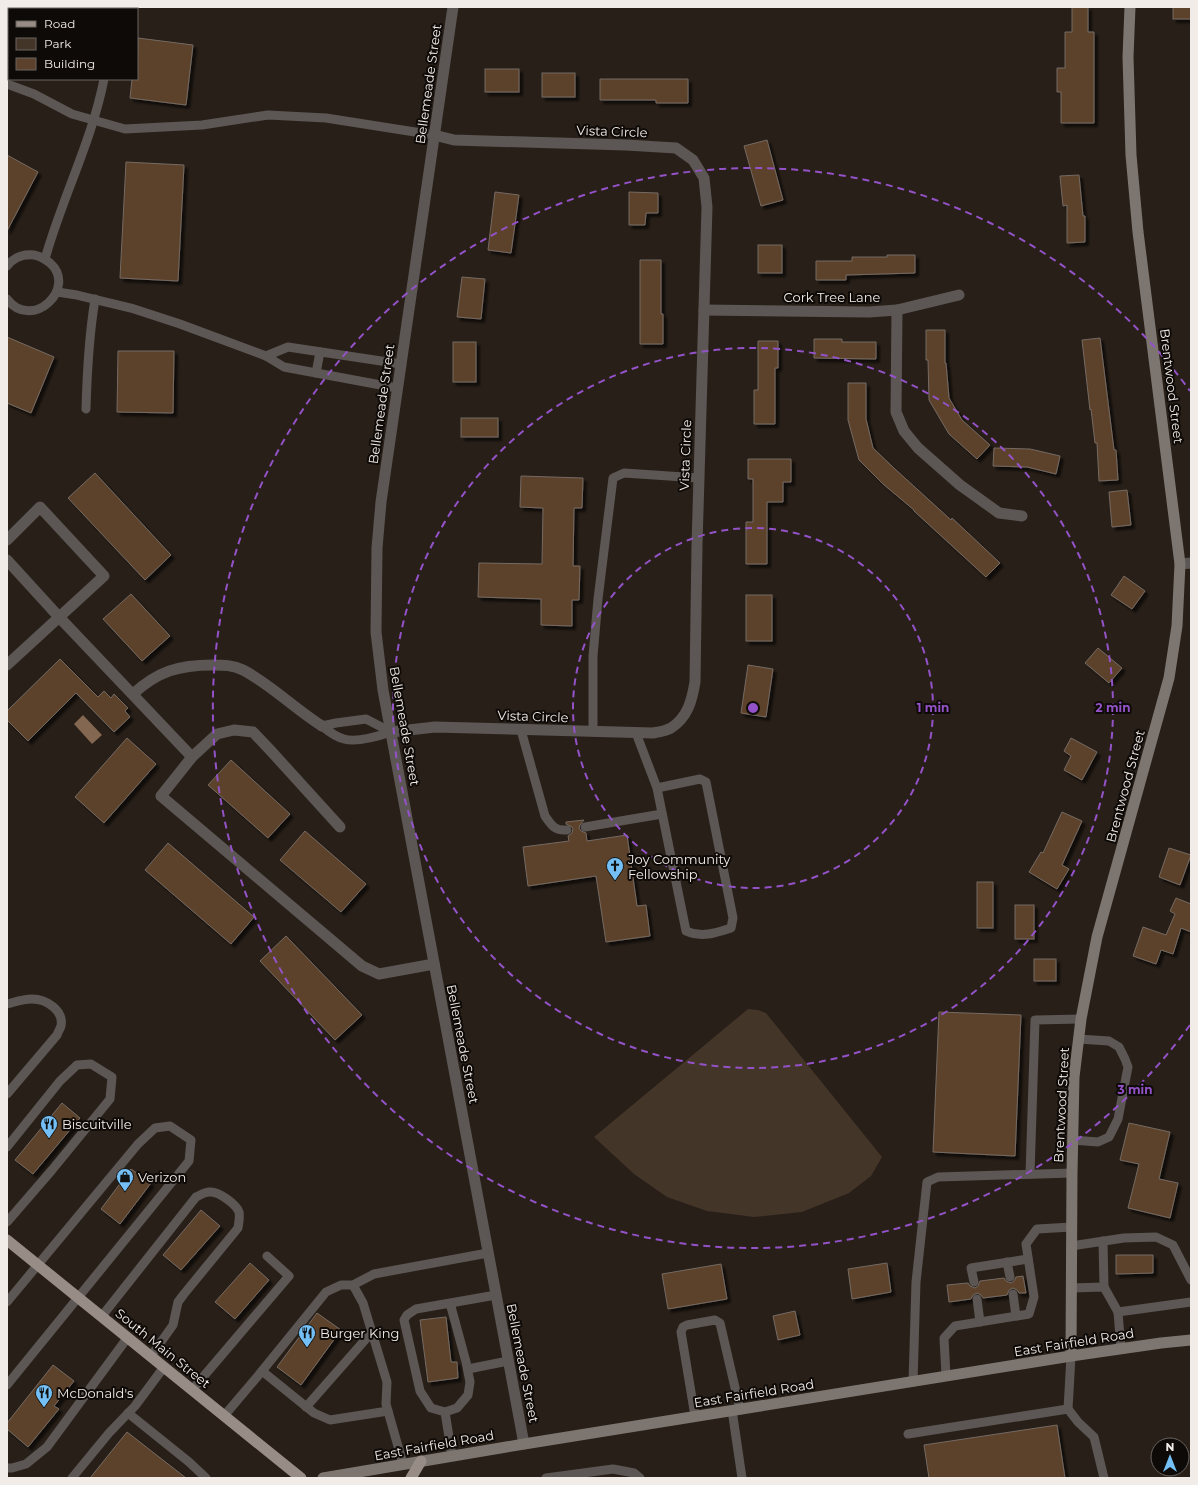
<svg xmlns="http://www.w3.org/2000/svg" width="1198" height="1485" font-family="Montserrat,sans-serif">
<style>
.green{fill:#443529}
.water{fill:#836750}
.building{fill:#5c422c;stroke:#756a62;filter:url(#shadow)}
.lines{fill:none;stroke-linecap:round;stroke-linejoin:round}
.service{stroke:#5c5754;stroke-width:9}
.minor{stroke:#5c5754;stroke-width:11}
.secondary{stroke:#7d7670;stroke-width:11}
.primary{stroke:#978d86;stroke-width:11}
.ring{fill:none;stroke:#9352c7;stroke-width:2;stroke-dasharray:7 5}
.labels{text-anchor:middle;stroke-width:4;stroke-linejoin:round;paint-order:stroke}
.street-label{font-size:13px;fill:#f2ece8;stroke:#0e0a07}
.poi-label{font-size:13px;fill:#f2ece8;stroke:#0e0a07;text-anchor:start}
.centre{fill:#9352c7;stroke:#0e0a07;stroke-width:2}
.ring-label{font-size:12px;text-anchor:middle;font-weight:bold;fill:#9352c7;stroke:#0e0a07;stroke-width:4;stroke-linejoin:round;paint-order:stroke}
</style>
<defs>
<filter id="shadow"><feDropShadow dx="3.5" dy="3.5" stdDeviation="1" flood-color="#0009"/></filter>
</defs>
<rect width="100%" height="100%" fill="#281f18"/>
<path class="green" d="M748,1009l10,1 8,3 116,144 -11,19 -22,17 -47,19 -48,5 -47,-6 -40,-14 -33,-23 -40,-37z"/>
<path class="water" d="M83,715l19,20 -10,9 -18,-20z"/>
<g class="building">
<path d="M1072,7h16v25h6v91h-33v-31h-4v-24h8v-36h7z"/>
<rect x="1173" y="7" width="18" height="12"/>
<path d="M138,38l55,7 -7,60 -56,-7 2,-19h5z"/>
<rect x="485" y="69" width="34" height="23"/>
<rect x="542" y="73" width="33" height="24"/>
<path d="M600,79h88v24h-32v-3h-56z"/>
<path d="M767,140l16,60 -22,6 -17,-60z"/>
<path d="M7,155l31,17 -31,59z"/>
<path d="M126,162l58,3 -6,116 -58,-3z"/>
<path d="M1079,175l4,41h2v26l-18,1v-38l-4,1 -3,-30z"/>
<path d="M495,192l24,3 -8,58 -23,-3z"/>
<path d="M629,192l29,1v20h-12l-1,12h-16z"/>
<rect x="758" y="245" width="24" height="28"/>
<path d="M887,255h28v18l-69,2v5h-30v-19h36v-4h35z"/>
<path d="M640,260h21v54h2v30h-23z"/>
<path d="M462,277l23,2 -4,40 -24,-2z"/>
<path d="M926,330h19v33h1l3,35 13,22 28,25 -13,14 -28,-25 -20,-34 -1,-40h-2z"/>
<path d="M7,337l47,20 -23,56 -24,-10z"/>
<path d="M1100,338l14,112h2l2,30 -19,1 -2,-38h-2l-4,-34 -1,1 -8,-70z"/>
<path d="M814,339h28v3h34v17l-62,-1z"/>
<path d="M758,341h20v27h-3v56h-21v-34h4z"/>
<rect x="453" y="342" width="23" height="40"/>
<path d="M118,351h56l-1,62 -56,-1z"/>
<path d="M848,383h18v36l7,29 22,21 56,51 1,-2 48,45 -14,14 -72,-66v-1l-31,-26 -24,-24 -11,-40z"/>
<rect x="461" y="418" width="37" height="19"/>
<path d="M994,448l36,1 30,7 -4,18 -29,-7 -34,-1z"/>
<path d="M748,459h43v23h-8v20h-16v62h-21v-42h7v-43h-5z"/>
<path d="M95,473l76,82 -26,25 -77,-82z"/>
<path d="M521,476l62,2 -1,30h-8l-1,58h7l-1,34h-7v26l-31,-1v-26l-63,-2 1,-34 63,1 1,-56 -23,-1z"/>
<path d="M1127,490l4,35 -19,2 -3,-35z"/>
<path d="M1124,576l21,15 -13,18 -21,-14z"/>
<path d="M131,594l39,42 -28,25 -39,-42z"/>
<rect x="746" y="595" width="26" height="46"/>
<path d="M1098,648l24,20 -13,15 -24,-20z"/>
<path d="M60,659l38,38 6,-6 7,7 3,-4 14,14 -3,3 5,6 -16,15 -38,-39 -48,48 -21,-21v-9z"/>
<path d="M748,665l25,4 -7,48 -25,-4z"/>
<path d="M127,738l29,26 -52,59 -29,-26z"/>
<path d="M1071,738l26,14 -15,28 -18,-10 7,-14 -7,-5z"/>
<path d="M231,760l59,54 -22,24 -60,-53z"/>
<path d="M1062,812l20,9 -20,44 7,4 -12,20 -28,-17 12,-20 2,1z"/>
<path d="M584,820l-4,5 -1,3 2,3 5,2 1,8 40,-6 10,71 9,-1 4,31 -44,6 -10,-66 -68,10 -5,-39 46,-6 -1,-5 4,-3 1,-4 -1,-2 -6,-3v-2z"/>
<path d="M305,831l61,53 -25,28 -61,-52z"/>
<path d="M168,843l86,74 -23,27 -86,-74z"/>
<path d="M1169,848l22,7 -11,30 -21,-8z"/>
<rect x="977" y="882" width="16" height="46"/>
<path d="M1176,898l15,6v28l-10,-4 -8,26 -12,-4 -5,14 -23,-8 10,-29 23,8 9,-21 -5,-3z"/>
<rect x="1015" y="905" width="19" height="34"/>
<path d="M286,936l76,79 -27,25 -75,-79z"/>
<rect x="1034" y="959" width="22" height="22"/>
<path d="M939,1012l82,3 -6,141 -82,-4z"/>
<path d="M62,1103l18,15 -47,56 -18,-14z"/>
<path d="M1129,1123l41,9 -11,47 19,4 -8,35 -42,-10 11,-44 -19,-4z"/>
<path d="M131,1169l20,14 -31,41 -19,-15z"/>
<path d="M201,1210l19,16 -39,44 -18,-15z"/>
<path d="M1116,1255h37v18l-37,1z"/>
<path d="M250,1263l19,17 -34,39 -20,-17z"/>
<path d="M887,1263l4,29 -39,7 -4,-30z"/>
<path d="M721,1264l6,35 -59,10 -6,-35z"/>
<path d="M1023,1276l3,17h-7l-2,-3 -4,-2 -4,2 -2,5 -24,3 -2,-3 -4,-2 -4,2 -2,4 -22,3 -2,-17 21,-2 2,3 5,2 3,-2 2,-5 24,-3 2,3 5,2 3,-2 2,-4z"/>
<path d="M795,1311l5,24 -22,5 -5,-24z"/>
<path d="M317,1313l24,17 -40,55 -24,-18z"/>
<path d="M446,1317l5,45h6l1,16 -30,4 -8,-62z"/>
<path d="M53,1365l21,16 -20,25 5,3 -31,38 -21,-18v-6z"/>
<path d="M1057,1425l8,53h-136l-5,-33z"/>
<path d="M127,1432l59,46h-96z"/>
</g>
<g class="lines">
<g class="service">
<path d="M7,84l27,10 38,20 53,15 77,-4 66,-10 58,3 108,17"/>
<path d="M45,259c17,-61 47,-118 59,-180"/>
<path d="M7,266c7,-9 16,-12 27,-11 6,1 11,4 16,8 28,25 -18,69 -43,36"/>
<path d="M57,292l20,3 54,13 49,16 86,32 18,11 113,21"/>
<path d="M266,356l22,-9 113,17"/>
<path d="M316,373l4,-21"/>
<path d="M86,409c1,-37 3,-73 9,-110"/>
<path d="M366,719l25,13c-12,4 -34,11 -47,7 -8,-2 -16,-8 -22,-13l14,-3z"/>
<path d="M521,730l24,86c7,10 10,15 22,14"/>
<path d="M593,732v-76l5,-57 15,-121 11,-5 75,5"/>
<path d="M636,733l21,55 29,143c15,7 30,2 45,-3l2,-10 -27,-136 -6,-3 -43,9"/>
<path d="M585,827l77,-13"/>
<path d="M7,1004c8,-2 16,-5 25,-5 14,0 32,11 29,27 -1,3 -3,6 -4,9l-50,59"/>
<path d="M1072,1140l26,2 11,-5 9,-18 10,-52 -3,-8 -6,-12 -10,-6 -31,-2"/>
<path d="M7,1147l53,-66 17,-16 14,-1 21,13 -2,22 -58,71 -45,52"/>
<path d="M1030,1174l5,-154 46,-1"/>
<path d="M1103,1241l1,46"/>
<path d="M1071,1246l53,-8 32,-1 17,8 18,35"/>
<path d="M1007,1262l3,15"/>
<path d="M974,1282l-3,-14 57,-9"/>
<path d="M353,1285l10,18 24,79 -1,22 17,60"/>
<path d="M1071,1288l33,-1 14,25"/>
<path d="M1013,1294l3,22"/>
<path d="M977,1299l3,23"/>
<path d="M7,1302l131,-158 17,-16 15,-2 21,14 -2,21 -182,224"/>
<path d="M450,1303l16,59 4,20 -2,13 -11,13 -12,4 -14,-4 -11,-17 -16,-71 3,-5 9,-6 80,-14"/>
<path d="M102,1316l94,-119c5,-2 9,-6 15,-5 8,0 25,12 28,20 1,5 0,10 -1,16l-54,66 -6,8 -5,23 -22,31"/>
<path d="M1121,1349l-3,-37 73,-10"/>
<path d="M468,1369l40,-8"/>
<path d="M262,1371l52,42 16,7 58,-9"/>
<path d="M946,1376l-2,-38 11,-12 74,-12 5,-17 -8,-53 11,-15 35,-2"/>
<path d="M913,1382l3,-100 11,-100 11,-5 134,-4"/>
<path d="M192,1390l97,-114 -22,-20"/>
<path d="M306,1407l66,-75"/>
<path d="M1068,1409l3,-53"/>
<path d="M732,1410l10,68"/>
<path d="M445,1412l7,44"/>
<path d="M128,1413l61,49 17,16"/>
<path d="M224,1416l38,-45 64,-79 15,-7h12l21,-11 114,-21"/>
<path d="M695,1416l-14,-84 2,-5 4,-2 28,-5 5,3 20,86"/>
<path d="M908,1434l160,-25 10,13 16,15 10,41"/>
<path d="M7,1468h5l14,-4 21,-17 81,-110"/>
<path d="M72,1478l37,-45 26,-27 29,-39"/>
<path d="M546,1478l67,-9 21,4 6,5"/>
</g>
<g class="minor">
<path d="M453,7l-72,495 -4,46 -1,84 7,58 141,754"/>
<path d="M704,310l165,2 28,-2 62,-15"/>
<path d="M897,310l-1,102 8,19 14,17 42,37 39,28 23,3"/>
<path d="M7,540l33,-33 64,69 -97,89"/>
<path d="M7,560l52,57 133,140"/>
<path d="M1180,564l11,-1"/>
<path d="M133,694c25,-23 46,-29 80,-29 10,0 20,0 30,5 27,14 52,39 79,56"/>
<path d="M391,732l44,-5 218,6c6,-1 13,-2 18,-5 17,-11 21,-28 24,-46l2,-137 10,-338 -3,-29 -11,-18 -17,-12 -50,-3 -172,-5 -20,-5"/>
<path d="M340,827l-69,-76 -18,-19 -19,-2 -17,4 -25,23 -31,39 201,170 17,8 55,-10"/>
</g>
<g class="secondary">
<path d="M1071,1356l1,-183 2,-96 7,-58 16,-82 72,-259 8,-52 3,-62 -42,-332 -7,-77 -3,-98 2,-50"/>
<path d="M323,1478l201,-34 547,-88 90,-13 30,-3"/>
</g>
<g class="primary">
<path d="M7,1240l294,238"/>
<path d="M411,1478l10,-17"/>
</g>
</g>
<g class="ring">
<circle cx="753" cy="708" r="180"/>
<circle cx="753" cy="708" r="360"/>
<path d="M1190 1025A540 540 0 1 1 1190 391"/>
</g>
<defs>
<symbol id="church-pin" viewBox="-11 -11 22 30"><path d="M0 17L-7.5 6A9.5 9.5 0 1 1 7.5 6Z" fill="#74c0f6" stroke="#0e0a07"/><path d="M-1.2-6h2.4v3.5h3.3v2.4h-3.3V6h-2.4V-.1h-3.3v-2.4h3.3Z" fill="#111"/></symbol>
<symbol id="restaurant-pin" viewBox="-11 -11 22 30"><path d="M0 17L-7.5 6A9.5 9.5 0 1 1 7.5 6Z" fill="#74c0f6" stroke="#0e0a07"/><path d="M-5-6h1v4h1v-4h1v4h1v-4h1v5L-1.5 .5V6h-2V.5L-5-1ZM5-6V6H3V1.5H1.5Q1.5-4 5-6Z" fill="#111"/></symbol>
<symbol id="shop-pin" viewBox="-11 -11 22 30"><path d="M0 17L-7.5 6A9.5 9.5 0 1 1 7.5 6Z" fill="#74c0f6" stroke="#0e0a07"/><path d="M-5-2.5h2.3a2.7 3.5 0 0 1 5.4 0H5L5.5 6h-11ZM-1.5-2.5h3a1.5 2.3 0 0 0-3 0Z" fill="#111"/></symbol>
</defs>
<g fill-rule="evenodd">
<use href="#church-pin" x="605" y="856" width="20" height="27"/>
<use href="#restaurant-pin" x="39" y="1114" width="20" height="27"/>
<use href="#shop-pin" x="115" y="1167" width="20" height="27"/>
<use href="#restaurant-pin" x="297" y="1323" width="20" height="27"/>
<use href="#restaurant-pin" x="34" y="1383" width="20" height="27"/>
</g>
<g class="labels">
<g class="street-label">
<text transform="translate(428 84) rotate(-82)" y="5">Bellemeade Street</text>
<text transform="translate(612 131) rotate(2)" y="5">Vista Circle</text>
<text x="832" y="302">Cork Tree Lane</text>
<text transform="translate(1172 386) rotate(83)" y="5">Brentwood Street</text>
<text transform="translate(381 404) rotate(-82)" y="5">Bellemeade Street</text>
<text transform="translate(685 455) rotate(-88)" y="5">Vista Circle</text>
<text transform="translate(533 716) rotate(2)" y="5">Vista Circle</text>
<text transform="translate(405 726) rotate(80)" y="5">Bellemeade Street</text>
<text transform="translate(1125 786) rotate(-75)" y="5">Brentwood Street</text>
<text transform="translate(463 1044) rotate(79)" y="5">Bellemeade Street</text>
<text transform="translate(1061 1105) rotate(-87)" y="5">Brentwood Street</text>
<text transform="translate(1074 1342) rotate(-9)" y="5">East Fairfield Road</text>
<text transform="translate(163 1348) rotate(39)" y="5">South Main Street</text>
<text transform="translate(523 1363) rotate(79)" y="5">Bellemeade Street</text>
<text transform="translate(754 1393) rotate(-9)" y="5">East Fairfield Road</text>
<text transform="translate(434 1445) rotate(-10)" y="5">East Fairfield Road</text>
</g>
<g class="poi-label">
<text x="628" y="864">Joy Community<tspan x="628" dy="15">Fellowship</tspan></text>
<text x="62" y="1129">Biscuitville</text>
<text x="138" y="1182">Verizon</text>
<text x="320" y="1338">Burger King</text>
<text x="57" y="1398">McDonald's</text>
</g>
</g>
<circle cx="753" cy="708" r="6" class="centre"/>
<g class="ring-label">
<text x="933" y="712">1 min</text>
<text x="1113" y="712">2 min</text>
<text x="1135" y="1094">3 min</text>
</g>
<rect width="1198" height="1485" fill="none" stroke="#f2ece8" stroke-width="16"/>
<rect x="8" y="8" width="130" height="72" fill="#0e0a07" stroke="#696461"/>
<rect x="16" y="21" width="20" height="6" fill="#978d86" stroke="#696461"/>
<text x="44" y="28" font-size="12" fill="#f2ece8">Road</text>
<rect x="16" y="38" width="20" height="12" fill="#443529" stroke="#696461"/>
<text x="44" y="48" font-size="12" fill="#f2ece8">Park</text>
<rect x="16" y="58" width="20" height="12" fill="#5c422c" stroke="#696461"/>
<text x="44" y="68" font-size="12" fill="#f2ece8">Building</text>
<g transform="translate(1170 1457)"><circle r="19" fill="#0e0a07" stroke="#696461"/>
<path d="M0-3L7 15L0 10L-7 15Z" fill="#74c0f6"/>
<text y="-6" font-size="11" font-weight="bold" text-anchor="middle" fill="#f2ece8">N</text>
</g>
</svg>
